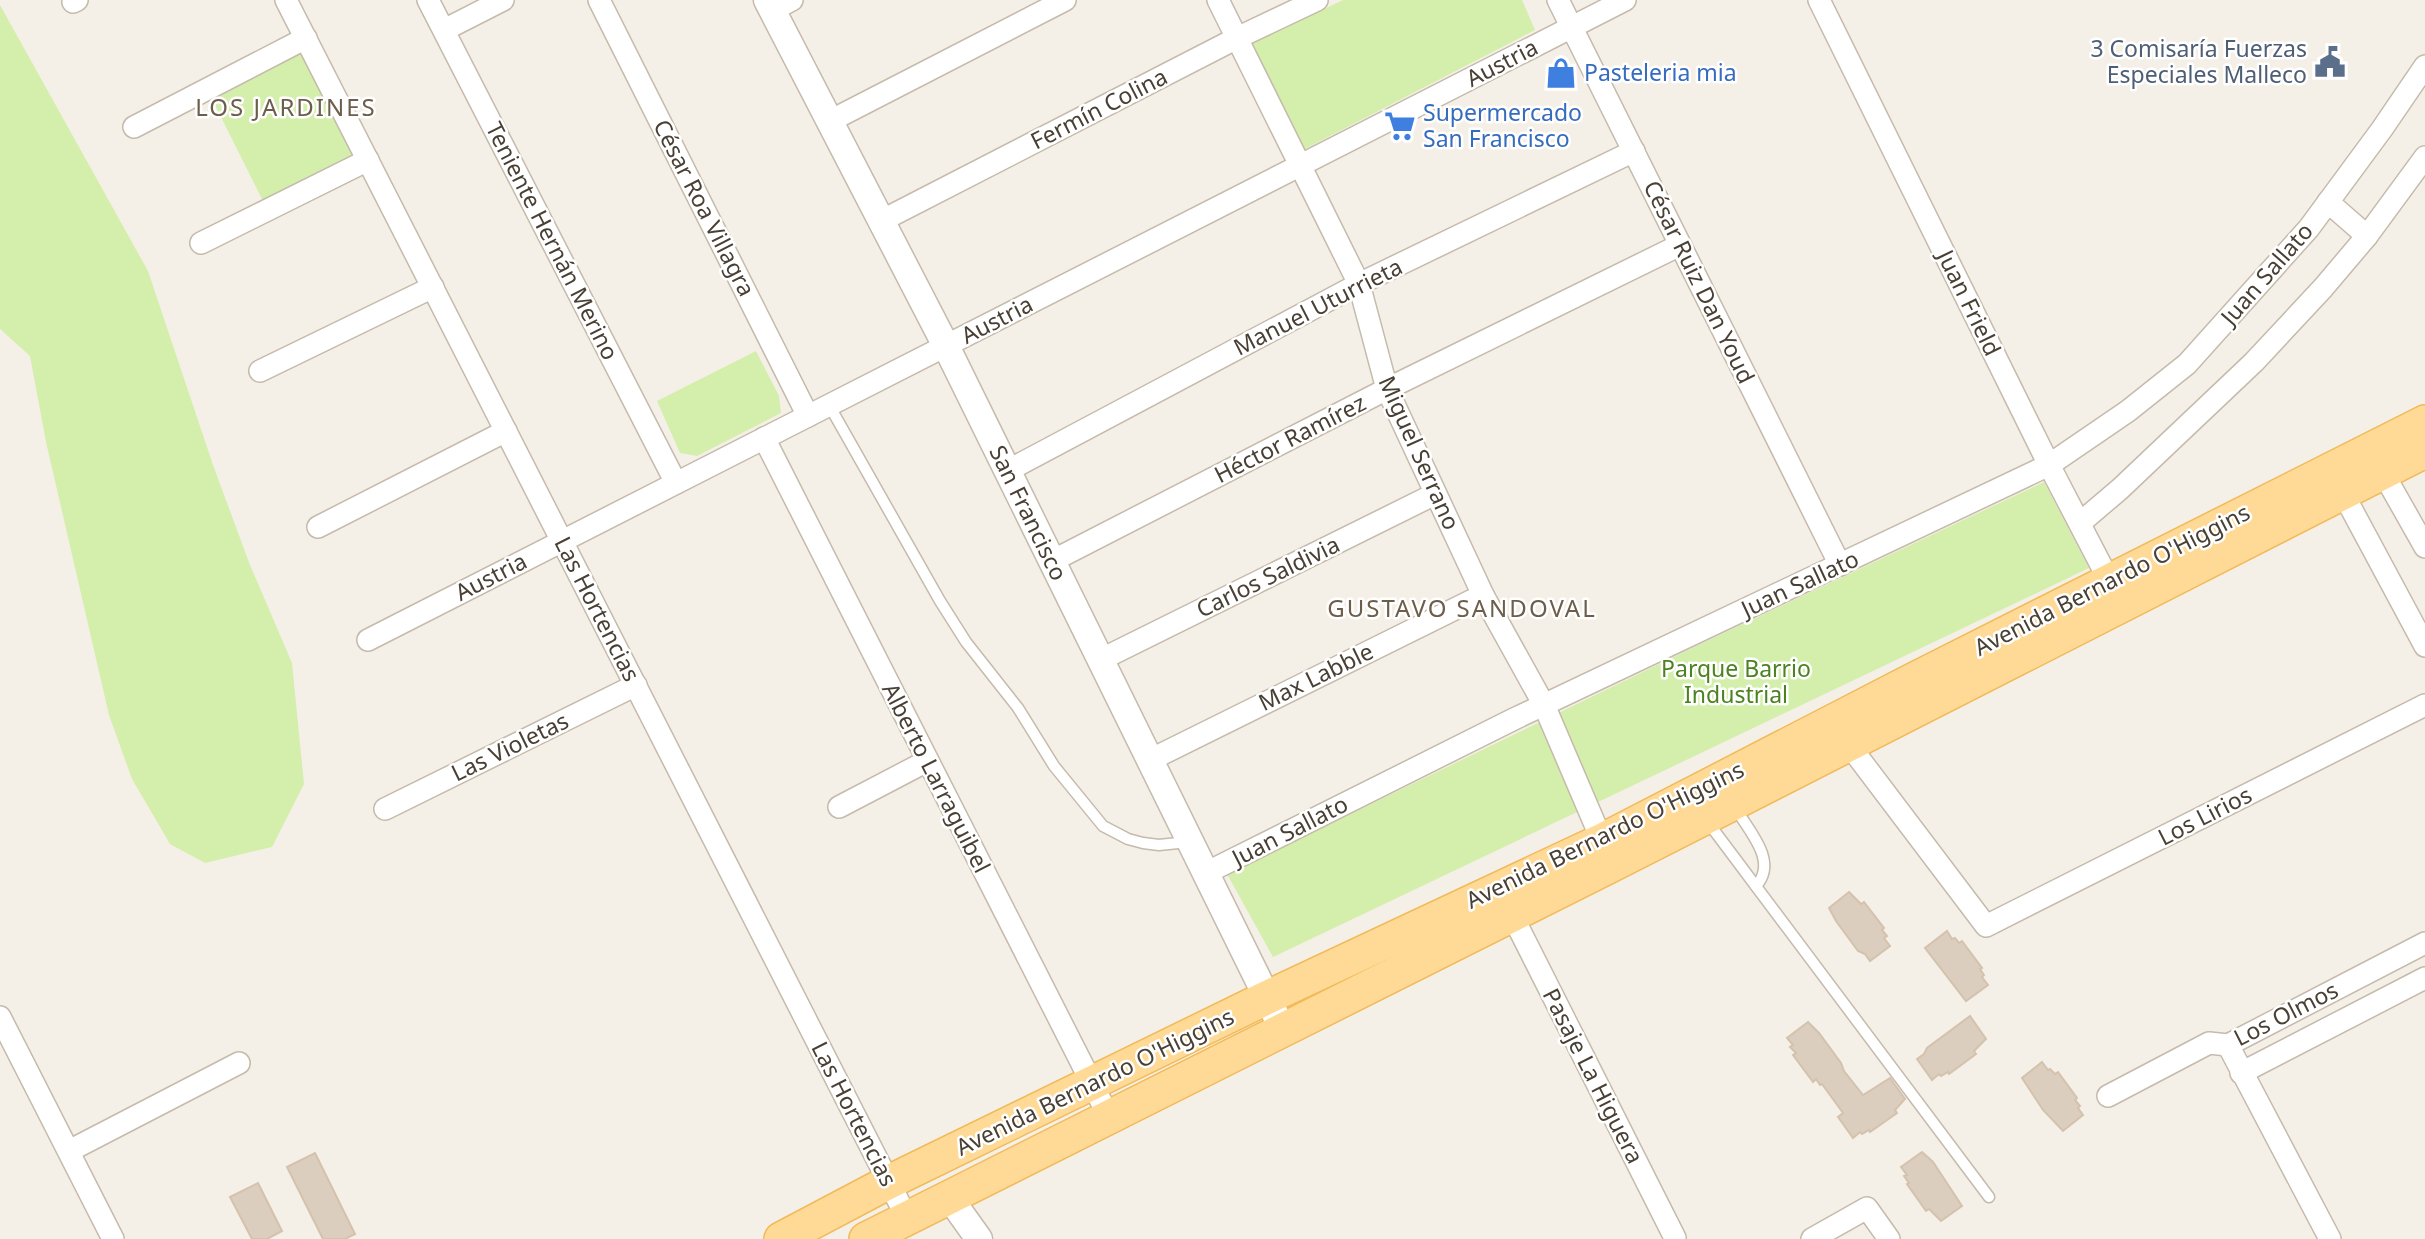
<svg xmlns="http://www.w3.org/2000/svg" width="2425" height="1239" font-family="'Noto Sans',sans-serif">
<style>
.green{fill:#d4eeab}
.building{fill:#dbcebe;stroke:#d4c2ad;stroke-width:2}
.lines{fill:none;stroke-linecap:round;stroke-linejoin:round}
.service-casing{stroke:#c5baab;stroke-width:13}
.minor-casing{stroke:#c5baab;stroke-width:24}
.tertiary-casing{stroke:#c5baab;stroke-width:29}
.primary-casing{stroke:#f1ba59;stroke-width:36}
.service{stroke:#fff;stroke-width:10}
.minor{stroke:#fff;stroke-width:21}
.tertiary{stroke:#fff;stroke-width:26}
.primary{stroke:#ffda96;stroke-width:33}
.labels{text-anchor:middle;stroke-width:5;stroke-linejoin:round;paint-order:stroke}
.service-label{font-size:23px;fill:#4e5e75;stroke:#fff;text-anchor:end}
.street-label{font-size:23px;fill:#494035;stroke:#fff}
.shop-label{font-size:23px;fill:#366cbe;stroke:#fff;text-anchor:start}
.park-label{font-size:23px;fill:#4c8221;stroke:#fff}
.neighbourhood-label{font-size:24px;letter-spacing:2px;fill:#6d5d4b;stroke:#fff}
</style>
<rect width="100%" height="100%" fill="#f5f0e7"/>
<g class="green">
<path d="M1343,0h179l13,30 -240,124 -54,-105z"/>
<path d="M0,5l148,266 65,194 37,100 42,98 12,121 -32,63 -67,16 -35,-19 -38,-65 -23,-64 -63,-273 -16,-86 -30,-27z"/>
<path d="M302,49l54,109 -92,45 -54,-108z"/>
<path d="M756,351l23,45 2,17 -84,43 -17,-3 -23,-52z"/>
<path d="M2044,482l45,86 -816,389 -46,-83 463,-225z"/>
</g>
<g class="building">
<path d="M1849,892l12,12 3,-2 20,26 -2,2 5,6 -3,2 6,8 -20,15 -5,-7 -7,-3 -22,-30 -7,-13z"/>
<path d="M1947,931l5,8 3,-1 4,5 3,-2 20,27 -2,1 4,6 -2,2 6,8 -22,16 -41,-53z"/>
<path d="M1970,1016l16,23 -12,12 2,3 -27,20 -1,-2 -7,4 -2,-2 -7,6 -15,-21 7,-5 3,-6z"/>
<path d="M1808,1022l11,11 22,30 3,8 19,24 27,-17 15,21 -10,11 2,3 -27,19 -1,-2 -7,4 -2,-2 -7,6 -15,-21 5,-4 -21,-29 -2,1 -4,-6 -3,3 -20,-27 3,-2 -6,-6 3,-2 -6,-7z"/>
<path d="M2042,1062l6,8 2,-1 5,5 3,-2 19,26 -2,2 5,6 -2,2 5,7 -20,16 -20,-21 -21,-32z"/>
<path d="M1922,1152l11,10 29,44 -21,15 -12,-12 -3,2 -19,-27 2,-1 -5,-7 3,-1 -6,-8z"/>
<path d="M315,1153l40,81 -10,5h-22l-36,-72z"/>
<path d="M258,1183l24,48 -15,8h-15l-22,-42z"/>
</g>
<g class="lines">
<defs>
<g id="service">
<path d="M829,405l111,196 26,41 52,66 36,58 49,60 25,13 15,4 16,2 29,-3"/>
<path d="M1734,806c14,24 45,55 22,80"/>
<path d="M1707,821l282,376"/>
</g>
<g id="minor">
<path d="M286,0l621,1218"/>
<path d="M428,0l248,483"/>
<path d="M599,0l209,416"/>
<path d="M1218,0l141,284 28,105 96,206 61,110 62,145"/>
<path d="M1558,0l282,565"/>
<path d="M1819,0l230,465 65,125"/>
<path d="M73,2l4,-2"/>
<path d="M773,10l19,-10"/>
<path d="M444,30l59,-30"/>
<path d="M830,121l235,-121"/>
<path d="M134,127l172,-89"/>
<path d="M2328,202l39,34"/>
<path d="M881,221l356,-183 80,-38"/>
<path d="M201,243l167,-83"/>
<path d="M260,371l173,-84"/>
<path d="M764,438l345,679"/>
<path d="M2378,464l47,83"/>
<path d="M1007,471l352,-187 275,-133"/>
<path d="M2338,484l87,162"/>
<path d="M2080,523l40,-34 134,-127 69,-74 44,-52 58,-79"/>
<path d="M318,527l188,-96"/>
<path d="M1052,561l335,-172 293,-144"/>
<path d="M368,640l1257,-640"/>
<path d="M1100,660l335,-166"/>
<path d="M1849,745l137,181 439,-221"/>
<path d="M1150,760l333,-165"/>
<path d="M839,807l88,-46"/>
<path d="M385,809l251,-124"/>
<path d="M1206,873l308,-154 535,-254 79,-54 59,-47 122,-136 73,-99 43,-63"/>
<path d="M1512,915l163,323"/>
<path d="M0,1017l113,222"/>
<path d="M2228,1045l102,194"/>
<path d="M2241,1073l184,-95"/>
<path d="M2108,1096l101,-53 19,2 197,-102"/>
<path d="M69,1151l170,-88"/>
<path d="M1812,1239l55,-31 22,31"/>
</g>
<g id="tertiary">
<path d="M767,0l179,346 337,684"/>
<path d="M949,1197l30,42"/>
</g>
<g id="primary">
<path d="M781,1239l108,-57 377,-184 337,-158 308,-159 514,-259"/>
<path d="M866,1239l746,-374 813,-414"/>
</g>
</defs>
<use href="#service" class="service-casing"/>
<use href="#minor" class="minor-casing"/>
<use href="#tertiary" class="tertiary-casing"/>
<use href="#primary" class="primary-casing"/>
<use href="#service" class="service"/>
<use href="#minor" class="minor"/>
<use href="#tertiary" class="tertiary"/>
<use href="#primary" class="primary"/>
</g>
<defs>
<symbol id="civic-bare" viewBox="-9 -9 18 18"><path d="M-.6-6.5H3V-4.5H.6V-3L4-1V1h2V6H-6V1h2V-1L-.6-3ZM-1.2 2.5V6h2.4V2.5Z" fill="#5c6f8a" stroke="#fff" stroke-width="2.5" paint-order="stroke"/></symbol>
<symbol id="shop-bare" viewBox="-9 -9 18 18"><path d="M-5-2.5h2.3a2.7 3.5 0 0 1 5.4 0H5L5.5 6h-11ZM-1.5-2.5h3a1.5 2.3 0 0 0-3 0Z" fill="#3f7fe0" stroke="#fff" stroke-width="2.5" paint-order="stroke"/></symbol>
<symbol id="supermarket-bare" viewBox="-9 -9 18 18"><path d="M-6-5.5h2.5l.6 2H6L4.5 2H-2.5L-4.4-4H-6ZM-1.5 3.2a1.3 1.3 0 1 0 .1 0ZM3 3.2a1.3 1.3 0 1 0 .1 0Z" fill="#3f7fe0" stroke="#fff" stroke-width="2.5" paint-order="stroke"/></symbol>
</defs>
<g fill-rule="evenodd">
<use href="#civic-bare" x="2308" y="40" width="44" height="44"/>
<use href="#shop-bare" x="1539" y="51" width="44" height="44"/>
<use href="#supermarket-bare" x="1378" y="104" width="44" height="44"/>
</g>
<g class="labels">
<g class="service-label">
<text x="2307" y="57">3 Comisaría Fuerzas<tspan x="2307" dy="26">Especiales Malleco</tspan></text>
</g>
<g class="street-label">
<text transform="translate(1502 63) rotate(-27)" y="8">Austria</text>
<text transform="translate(1099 109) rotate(-27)" y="8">Fermín Colina</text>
<text transform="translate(704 208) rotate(63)" y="8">César Roa Villagra</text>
<text transform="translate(552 241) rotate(63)" y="8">Teniente Hernán Merino</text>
<text transform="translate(2267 274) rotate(-49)" y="8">Juan Sallato</text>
<text transform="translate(1699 282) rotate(64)" y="8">César Ruiz Dan Youd</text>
<text transform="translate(1969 303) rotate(64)" y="8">Juan Frield</text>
<text transform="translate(1318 307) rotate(-27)" y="8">Manuel Uturrieta</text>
<text transform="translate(997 320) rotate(-27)" y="8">Austria</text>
<text transform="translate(1290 439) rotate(-27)" y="8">Héctor Ramírez</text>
<text transform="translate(1419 453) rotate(66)" y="8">Miguel Serrano</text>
<text transform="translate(1028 513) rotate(64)" y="8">San Francisco</text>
<text transform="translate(491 577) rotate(-27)" y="8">Austria</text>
<text transform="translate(1268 577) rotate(-26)" y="8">Carlos Saldivia</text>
<text transform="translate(2112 580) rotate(-27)" y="8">Avenida Bernardo O'Higgins</text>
<text transform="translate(1800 584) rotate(-25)" y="8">Juan Sallato</text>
<text transform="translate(597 609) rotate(63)" y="8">Las Hortencias</text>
<text transform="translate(1316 677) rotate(-26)" y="8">Max Labble</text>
<text transform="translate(510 747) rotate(-26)" y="8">Las Violetas</text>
<text transform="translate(936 778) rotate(63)" y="8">Alberto Larraguibel</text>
<text transform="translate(2205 816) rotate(-27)" y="8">Los Lirios</text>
<text transform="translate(1290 831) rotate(-27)" y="8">Juan Sallato</text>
<text transform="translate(1605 835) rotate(-26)" y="8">Avenida Bernardo O'Higgins</text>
<text transform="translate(2286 1014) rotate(-27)" y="8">Los Olmos</text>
<text transform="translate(1593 1076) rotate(63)" y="8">Pasaje La Higuera</text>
<text transform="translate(1095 1082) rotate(-26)" y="8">Avenida Bernardo O'Higgins</text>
<text transform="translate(854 1114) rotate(63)" y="8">Las Hortencias</text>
</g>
<g class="shop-label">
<text x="1584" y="81">Pasteleria mia</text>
<text x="1423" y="121">Supermercado<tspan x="1423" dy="26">San Francisco</tspan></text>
</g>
<g class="park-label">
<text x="1736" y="677">Parque Barrio<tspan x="1736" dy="26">Industrial</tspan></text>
</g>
<g class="neighbourhood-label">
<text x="286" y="116">LOS JARDINES</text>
<text x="1462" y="617">GUSTAVO SANDOVAL</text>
</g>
</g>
</svg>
